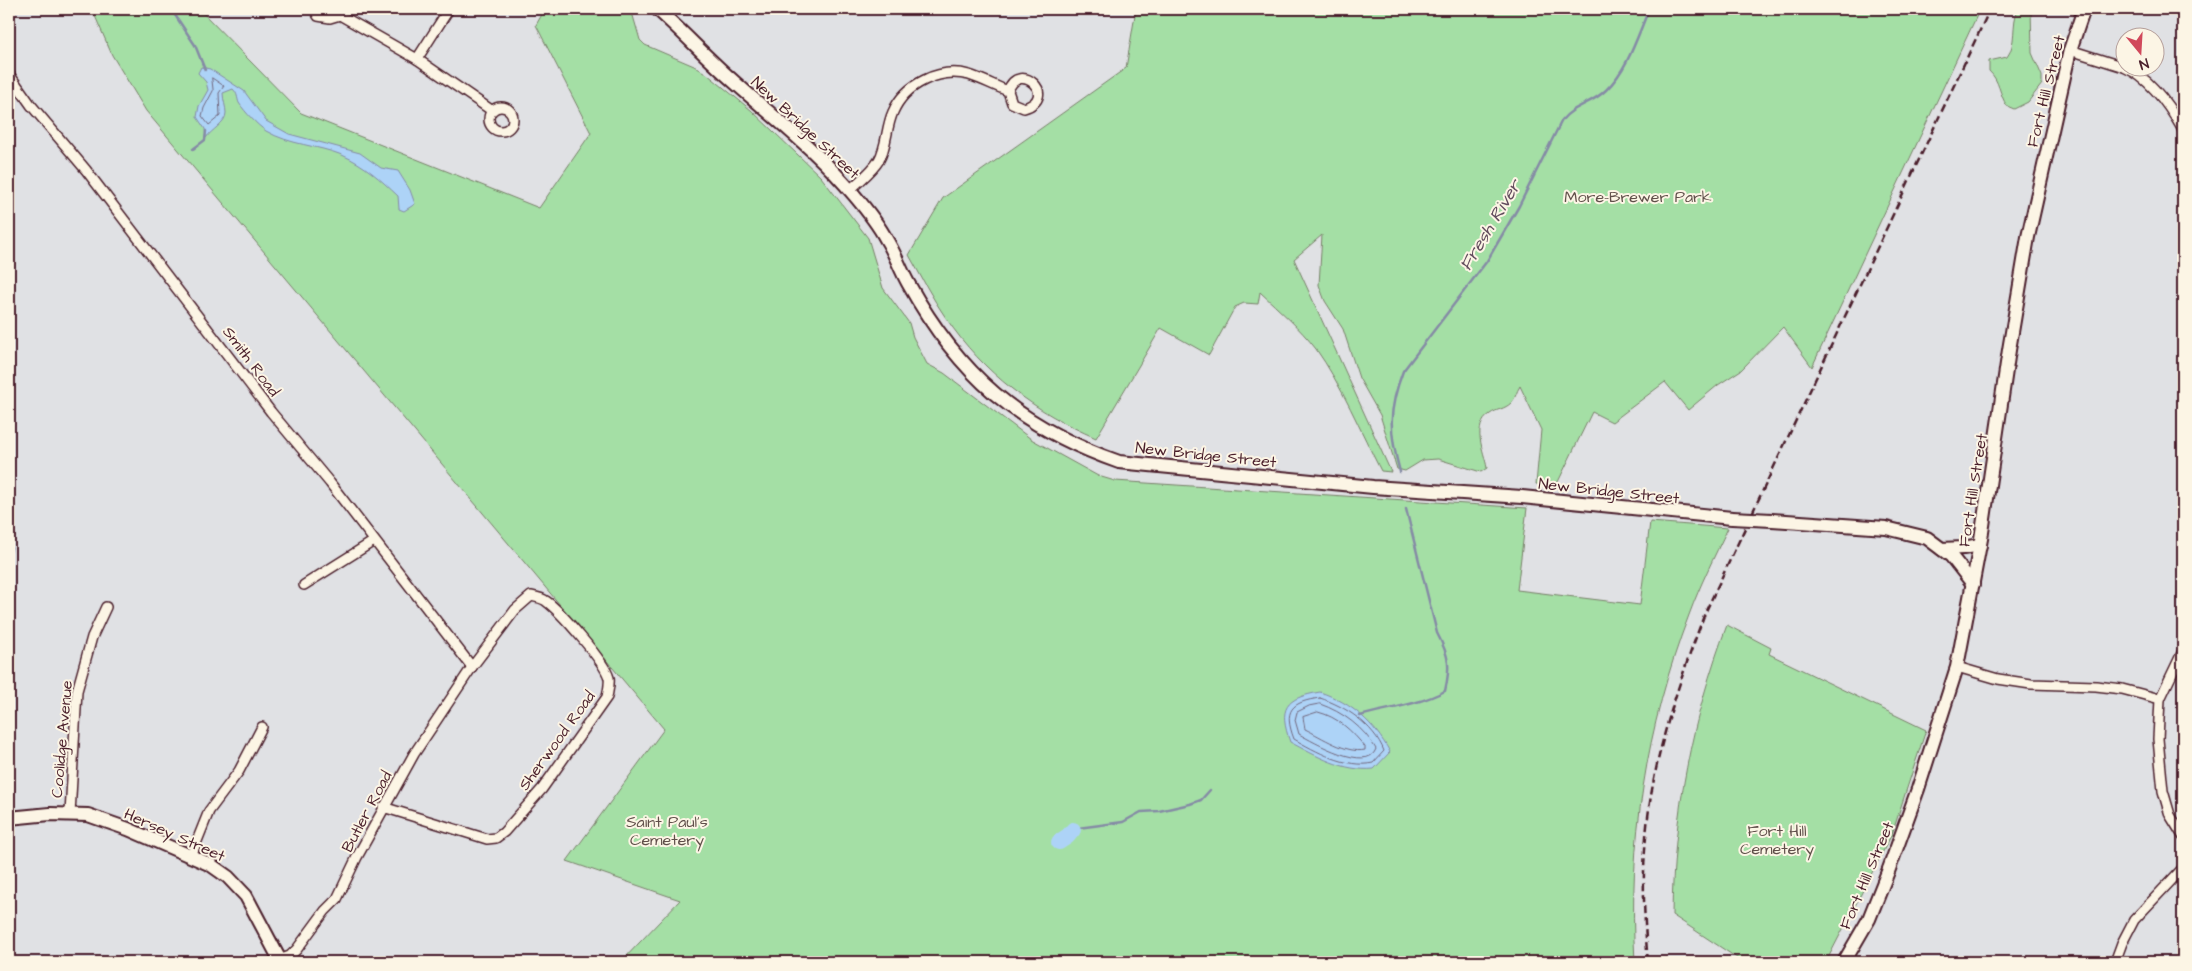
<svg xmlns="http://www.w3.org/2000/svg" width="2192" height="971" font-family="'Architects Daughter',sans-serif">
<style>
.green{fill:#a4dfa5;stroke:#777f68}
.water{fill:#add3f7;stroke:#858ba5}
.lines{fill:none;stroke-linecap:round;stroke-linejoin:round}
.shore{stroke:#72677d;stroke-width:1}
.stream{stroke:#858ba5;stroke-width:2.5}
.river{stroke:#add3f7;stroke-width:16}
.street-casing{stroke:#4a1f2b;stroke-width:12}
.secondary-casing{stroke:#4a1f2b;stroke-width:16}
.street{stroke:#fcf5e5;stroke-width:9}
.secondary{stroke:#fcf5e5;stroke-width:12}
.rail{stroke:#4a1f2b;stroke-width:2.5;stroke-dasharray:8 4;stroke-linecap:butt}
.secondary-bridge-casing{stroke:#4a1f2b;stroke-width:16;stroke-linecap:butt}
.secondary-bridge{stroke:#fcf5e5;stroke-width:12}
.labels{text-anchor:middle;stroke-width:4;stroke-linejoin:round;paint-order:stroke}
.street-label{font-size:16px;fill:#4a1f2b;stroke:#fcf5e5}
.park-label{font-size:16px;fill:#604f4a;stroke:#fcf5e5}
.water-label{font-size:18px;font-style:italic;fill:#634c5e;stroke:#fcf5e5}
</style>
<rect width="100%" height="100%" fill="#e0e1e4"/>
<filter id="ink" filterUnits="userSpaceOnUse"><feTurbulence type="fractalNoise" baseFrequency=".02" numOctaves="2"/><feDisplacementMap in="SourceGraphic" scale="10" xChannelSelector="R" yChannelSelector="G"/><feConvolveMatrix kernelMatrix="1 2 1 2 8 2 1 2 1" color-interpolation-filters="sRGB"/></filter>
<g filter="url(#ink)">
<g class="green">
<path d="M92,9h107l102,104 238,95 52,-75 -55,-108 9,-16h86l9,31 5,5 49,21 13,8 44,36 70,67 47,61 15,50 26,35 4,14 14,27 17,9 87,66 67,37 17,5 412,27 -10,82 123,15 10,-83 78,6c-14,29 -28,57 -39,87 -43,112 -61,228 -54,347h-1014l59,-62 -113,-39 97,-132 -518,-618 -34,-56z"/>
<path d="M1136,9h844l-168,358 -29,-40 -42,43 -23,15 -30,25 -23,-28 -53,40 -20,-10 -36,74 -20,-2 5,-54 -21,-44c-4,6 -4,12 -9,17 -6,6 -14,6 -21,11 -19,13 -6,36 -3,54l-6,4 -43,-13 -15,1 -18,11 -8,-2 -17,-54 -21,-37 -16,-49 -18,-28 -6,-16 3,-50 -28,24 97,213 -10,-1c-20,-39 -40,-87 -65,-122 -16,-21 -37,-39 -56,-57l-2,12 -14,-1 -9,4 -26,48 -48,-27 -65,110c-61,-26 -113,-65 -150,-120 -14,-20 -25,-42 -37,-63l34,-57 183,-130z"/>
<path d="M2018,9h13l1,44 10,23v8l-14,18 -14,7 -7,-3c-8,-12 -7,-25 -18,-35v-10l18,-4c10,-13 4,-33 11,-48z"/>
<path d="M1727,625l44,23 -2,6 157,76 -34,104 -66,128h-83l-71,-47c1,-100 20,-197 55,-290z"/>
</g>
<g class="water">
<path d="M201,67l9,2 34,22 22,30 23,13 71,19 21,15 17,3 12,19 5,14 -11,7 -5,-2 -1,-13c-18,-17 -33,-31 -56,-41 -25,-10 -52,-10 -76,-24 -9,-6 -21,-19 -27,-28 -2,-5 -1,-9 -6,-14l-10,4c0,7 3,14 3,20 0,10 -15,17 -20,25l-1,-9 -8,-12 2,-11 9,-16 -2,-8 -8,-9z"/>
<path d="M1320,692c32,11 54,31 70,60l-16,17c-30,3 -58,-13 -84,-27 -12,-34 -5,-44 30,-50z"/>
</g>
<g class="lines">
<g class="shore">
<path d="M212,78l12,8 -5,7 1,23 -11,9 -7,-9 2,-8 9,-17z"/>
<path d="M1320,698c25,8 54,27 64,53l-11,12c-26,6 -58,-12 -79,-24 -11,-29 -3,-37 26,-41z"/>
<path d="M1320,704c23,8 44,24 56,45 -8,24 -63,-7 -77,-15l-4,-14 2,-8 12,-6z"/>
<path d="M1318,712c20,5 34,19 47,35v3c-19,4 -43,-13 -60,-21l-2,-12z"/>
</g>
<g class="stream">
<path d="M171,9l24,36 10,25"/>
<path d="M193,149l12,-9 1,-9"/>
<path d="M1400,472c-11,-40 -12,-62 3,-101l84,-110 32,-55 43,-86c12,-15 30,-16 44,-30 22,-21 31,-53 43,-81"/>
<path d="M9,542l2,6 -2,8"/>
<path d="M1360,716c29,-8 58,-11 85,-25 6,-26 4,-35 -8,-58l-31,-124"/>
<path d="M1078,828l45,-6 18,-10 18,-1 31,-7 11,-4 9,-10"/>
</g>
<path class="river" d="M1059,842l9,-6 5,-6"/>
<defs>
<g id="street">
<path d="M315,9l3,7 12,2 10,-3 77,44"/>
<path d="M449,9l-32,50 74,51"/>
<path d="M2070,50l54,17"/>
<path d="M2126,68c24,10 44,39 57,62"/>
<path d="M9,74l22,31 55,65 185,242 59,71 142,184"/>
<circle cx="501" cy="119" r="12"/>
<path d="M850,190c10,-10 22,-18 29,-30 8,-14 7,-33 14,-48 12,-28 47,-45 76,-37 13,4 26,11 39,16l4,12 12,5c36,-11 -5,-49 -16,-17"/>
<path d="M304,585l70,-44"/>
<path d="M2183,651l-23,48 -2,40 5,52 7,24 13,21"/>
<path d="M1957,667l41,12 33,5 65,2 26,3 38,10"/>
<path d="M70,814l7,-123 15,-54 14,-30"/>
<path d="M191,856l18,-45 30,-40 23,-44"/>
<path d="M279,960l11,-4 7,-7 28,-38 12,-12 20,-42 57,-103 58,-87 43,-57 16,-14c5,1 11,2 15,5 14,10 59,61 63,77 1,6 -1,13 -2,19l-65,92 -38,43 -8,6 -9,1 -104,-32"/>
<path d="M2115,962l7,-19 12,-23 49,-52"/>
</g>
<g id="secondary">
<path d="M657,9c25,22 48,47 74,70 42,38 87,72 124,117 11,13 23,28 31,43 9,14 14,30 22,44 51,92 111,144 211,179l254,25 149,10 210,21"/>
<path d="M1772,520l114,8 41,10 24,18 22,28"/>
<path d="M1942,549l21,-1 17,-3"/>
<path d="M9,818l41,-4 38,1 40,14 83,36 17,12 18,19 35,66"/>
<path d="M1844,962l25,-43 20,-50 29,-80 39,-122 24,-128 28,-189 19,-113 42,-187 14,-41"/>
</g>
</defs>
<use href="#street" class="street-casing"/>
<use href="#secondary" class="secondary-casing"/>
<use href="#street" class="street"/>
<use href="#secondary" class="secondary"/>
<path class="rail" d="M1648,962c-4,-42 -6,-83 -2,-125 6,-78 32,-152 59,-224l285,-604"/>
<defs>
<path id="secondary-bridge" d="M1732,518l40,2"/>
</defs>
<use href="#secondary-bridge" class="secondary-bridge-casing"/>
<use href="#secondary-bridge" class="secondary-bridge"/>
</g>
</g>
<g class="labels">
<g class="street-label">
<text transform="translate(2045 91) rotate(-76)" y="6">Fort Hill Street</text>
<text transform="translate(806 127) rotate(43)" y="6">New Bridge Street</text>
<text transform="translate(252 361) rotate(53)" y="6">Smith Road</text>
<text transform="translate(1206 454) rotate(6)" y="6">New Bridge Street</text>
<text transform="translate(1609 490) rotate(6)" y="6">New Bridge Street</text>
<text transform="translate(1972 490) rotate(-81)" y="6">Fort Hill Street</text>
<text transform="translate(61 739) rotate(-85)" y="6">Coolidge Avenue</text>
<text transform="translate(556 740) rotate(-54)" y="6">Sherwood Road</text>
<text transform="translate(366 811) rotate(-62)" y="6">Butler Road</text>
<text transform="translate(175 834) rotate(24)" y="6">Hersey Street</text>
<text transform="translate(1866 875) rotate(-67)" y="6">Fort Hill Street</text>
</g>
<g class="park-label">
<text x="1638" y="202">More-Brewer Park</text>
<text x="667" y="827">Saint Paul's<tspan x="667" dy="18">Cemetery</tspan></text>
<text x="1777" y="836">Fort Hill<tspan x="1777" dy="18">Cemetery</tspan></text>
</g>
<g class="water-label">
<text transform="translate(1490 225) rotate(-59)" y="6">Fresh River</text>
</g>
</g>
<rect width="2192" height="971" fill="none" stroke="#fcf5e5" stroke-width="30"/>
<rect x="15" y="15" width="2162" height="941" fill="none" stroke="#4a1f2b" stroke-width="2" filter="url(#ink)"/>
<g transform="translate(2140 52) rotate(162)"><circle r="24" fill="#fcf5e5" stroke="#b59f9b"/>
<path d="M0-4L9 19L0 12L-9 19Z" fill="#d1495b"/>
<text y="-8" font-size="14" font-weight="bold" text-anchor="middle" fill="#4a1f2b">N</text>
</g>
</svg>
